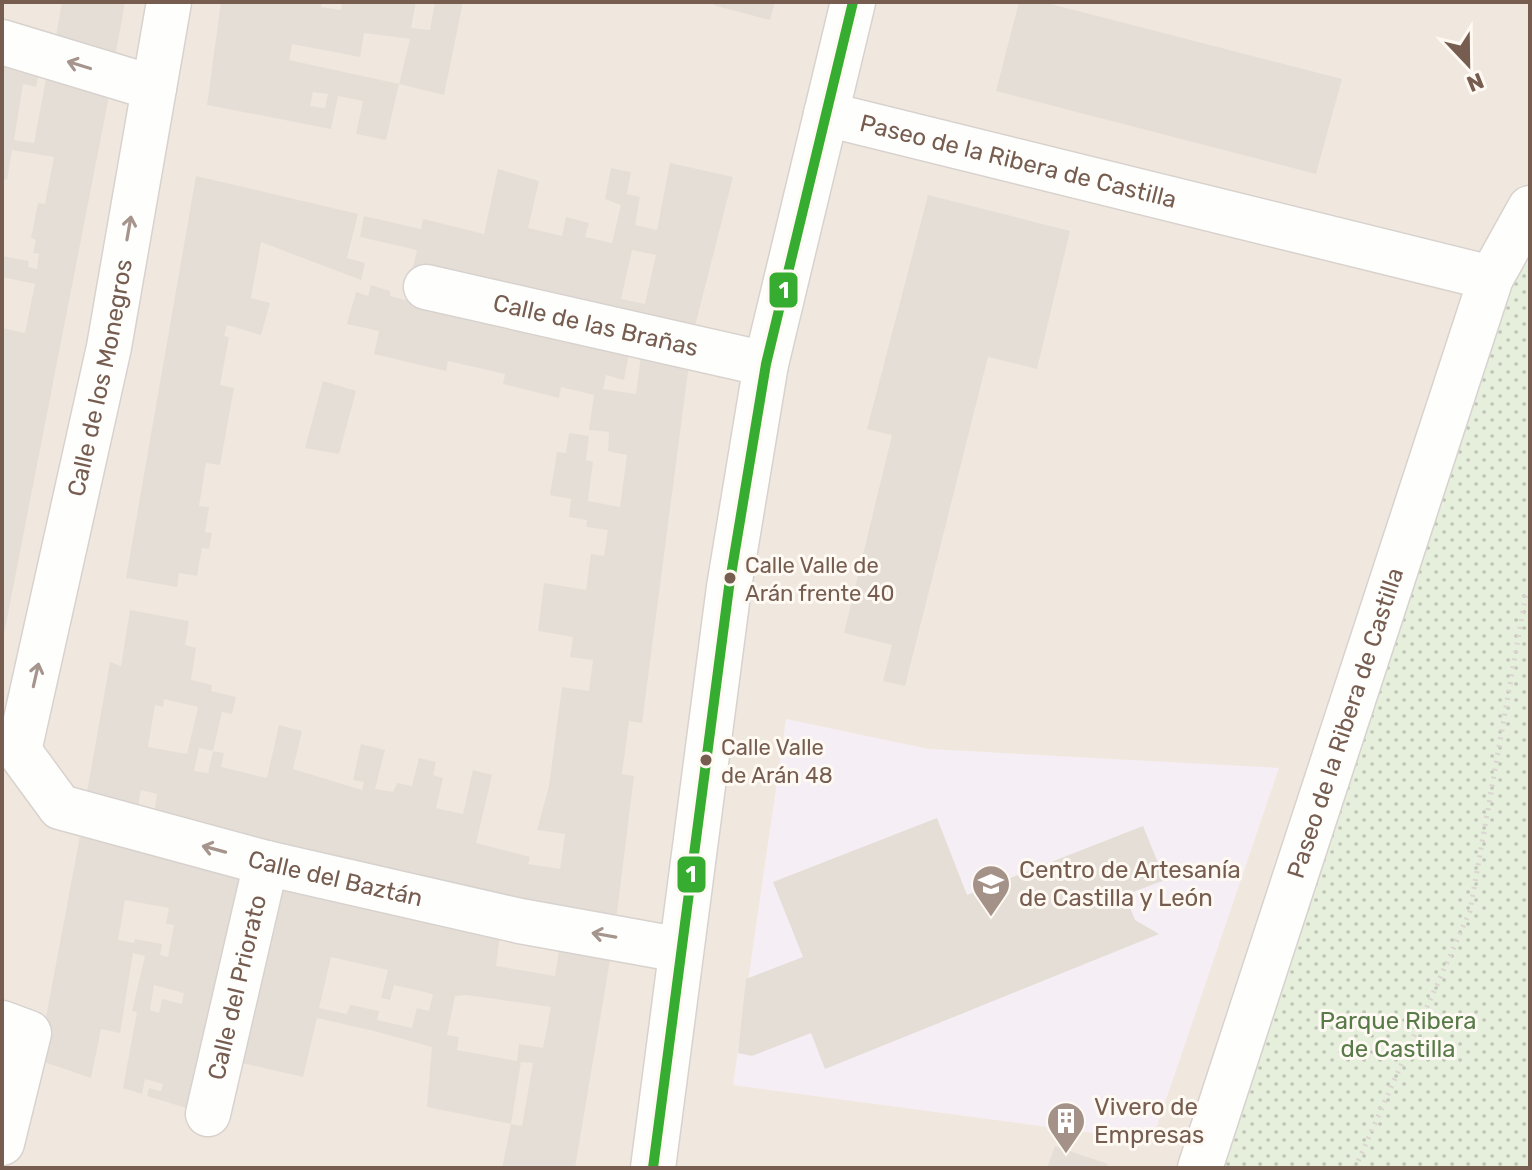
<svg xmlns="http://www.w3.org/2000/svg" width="1532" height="1170" font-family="Rubik,sans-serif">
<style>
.residential{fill:#f0e8de}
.education{fill:#f5eef4}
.grass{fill:url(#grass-dots)}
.building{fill:#e5ded7;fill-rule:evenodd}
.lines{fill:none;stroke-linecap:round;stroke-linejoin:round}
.minor-casing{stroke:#d8d2ce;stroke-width:47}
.path{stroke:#dad5d0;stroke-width:5;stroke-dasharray:2 6;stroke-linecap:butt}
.minor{stroke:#fefefd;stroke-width:44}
.bus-1-casing{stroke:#fefaf3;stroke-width:16}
.bus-1{stroke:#36ad30;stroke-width:10}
.oneway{stroke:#a6958d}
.bus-dot{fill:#765d50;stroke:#fefaf3;stroke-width:3}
.labels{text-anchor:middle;stroke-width:6;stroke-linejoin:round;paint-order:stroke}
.bus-label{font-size:22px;fill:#765d50;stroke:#fefaf3;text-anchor:start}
.street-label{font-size:24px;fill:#765d50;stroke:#fefaf3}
.poi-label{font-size:24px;fill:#765d50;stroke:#fefaf3;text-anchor:start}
.park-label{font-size:24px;fill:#587a49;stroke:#fefaf3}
.line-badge{stroke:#fefaf3;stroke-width:3}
.badge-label{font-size:22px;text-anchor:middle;font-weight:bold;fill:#fff}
</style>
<defs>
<pattern id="grass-dots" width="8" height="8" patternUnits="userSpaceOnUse" patternTransform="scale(2)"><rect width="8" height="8" fill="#e6eedc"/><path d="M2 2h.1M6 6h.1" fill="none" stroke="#bfc4b5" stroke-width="1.8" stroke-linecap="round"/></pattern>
</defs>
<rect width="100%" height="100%" fill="#f8f5f0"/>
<rect class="residential" x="2" y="2" width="1528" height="1166"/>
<path class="education" d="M786,719l143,30 350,19 -127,373 -419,-56z"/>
<path class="grass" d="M1530,245v923h-314l290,-879z"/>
<g class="building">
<path d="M62,2h63l-10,56 -60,-16z"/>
<path d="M221,2h101l-1,5 20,3 1,-8h74l-5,26 19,2 5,-28h28l-19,93 -45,-11 -13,56 -30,-6 7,-33 -25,-5 -7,33 -124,-24zM364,33l46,6 -11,45 -110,-24 3,-16 68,13zM313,92l15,2 -3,14 -15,-2z"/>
<path d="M714,2h61l-5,18 -57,-15z"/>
<path d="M1019,2h24l299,77 -26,95 -320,-83z"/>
<path d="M2,62l5,1 -1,5 32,9 -2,10 -13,-3 -9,56 20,3 12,-64 63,17 -106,543 -1,-311 23,5 10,-49 -33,-7v-21l27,5 -1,6 9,2 2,-15 -6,-1 3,-13 -5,-2 7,-35 7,1 9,-47 -42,-7 -5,30 -5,-1z"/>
<path d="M670,163l63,14 -39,153 -281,-62 4,-18 -57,-13 4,-21 57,13 2,-10 61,15 14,-65 41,12 -11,47 34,8 4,-19 23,6 -4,14 27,6 9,-38 -16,-6 6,-31 20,4 -4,22 13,3 -5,28 22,5zM632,250l24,5 -11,49 -24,-5z"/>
<path d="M196,176l162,38 -11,44 18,5 -4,17 -100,-38 -10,56 19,5 -9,32 -34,-10 -3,11 5,1 -9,48 14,3 -14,77 -14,-2 -7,43 10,1 -4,25 7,1 -3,16 -7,-1 -5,28 -18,-3 -2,14 -51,-9z"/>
<path d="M928,195l142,36 -33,138 -49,-12 -83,329 -22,-5 9,-36 -48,-12 48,-198 -25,-6z"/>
<path d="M371,285l19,6v5l12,3 227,54 -5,27 -18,-5 -3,14 33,5 5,-38 48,8 -47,359 -13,-2 -7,53 12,2 -17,137 -12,9 -451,-108 3,-20 -16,-4 -4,21 -51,-13 24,-136 11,4 9,-56 59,11 -4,24 11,3 -5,32 21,5 -1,6 25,6 -4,17 -10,-2 -9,39 -14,-3 -5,23 14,2 5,-22 11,2 -3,14 46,11 12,-53 23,6 -9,38 69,21 2,-8 -11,-2 8,-36 24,6 -10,39 18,3 4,-9 15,3 7,-28 17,4 -3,13 10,3 -7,30 27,6 10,-44 19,5 -16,68 54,14 -2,7 32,5 5,-35 -28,-4 12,-44 13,-99 27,4 4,-31 -23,-3 3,-20 -35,-6 6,-48 42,7 5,-36 13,2 4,-26 -22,-3 1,-7 -18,-3 2,-18 -21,-4 7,-43 9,1 3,-20 20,3 -3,24 7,2 -5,39 32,6 7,-52 -19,-4 1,-19 -20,-2 5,-35 -33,-8 -2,11 -56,-14 2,-10 -57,-13 -2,10 -72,-17 5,-23 -32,-7 9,-32 12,4zM164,699l34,8 -11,47 -39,-7 7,-42 8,2z"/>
<path d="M323,381l33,10 -17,63 -34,-6z"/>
<path d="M937,818l30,77 176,-69 22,54 -40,15 10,25 24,14 -334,135 -14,-36 -59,23 -14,-3 8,-74 57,-22 -30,-75z"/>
<path d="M80,836l167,40 -48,236 -52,-16 2,-8 12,3 2,-7 -18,-5 -3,15 -19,-6 14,-76 -5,-1 13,-55 -12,-3 -13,80 -19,-4 -10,49 -53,-18zM125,900l44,8 -3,16 8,1 -6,32 -8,-2 2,-11 -27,-5 -1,4 -16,-3zM154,985l30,8 -2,11 -20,-5 -3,14 -9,-3z"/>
<path d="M273,883l227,52 -4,31 59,10 5,-31 51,9 -36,214h-73l9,-44 11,2 11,-63 -12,-1 -10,62 -84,-17 5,-60 -58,-16 -57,-13 -14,59 -70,-16zM331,957l57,13 -7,28 9,2 4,-15 39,9 -4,17 -12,-3 -5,20 -35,-8 2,-9 -29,-6 -3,9 -28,-6zM467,995l84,12 -8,41 -24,-4 -2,17 -60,-11 2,-13 -12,-2 8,-39z"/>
<path d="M1055,1146l53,18 -2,4h-59z"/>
</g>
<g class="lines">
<defs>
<g id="minor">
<path d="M2,42l152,46"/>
<path id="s1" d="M826,114l665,164"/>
<path id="s2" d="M426,287l340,77"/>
<path id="s3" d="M19,751l90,-404 60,-345"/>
<path id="s4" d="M19,751l41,56 206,56 254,58 161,29"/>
<path d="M2,1023l27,10 -27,110"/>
<path id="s5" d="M208,1114l58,-251"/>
<path d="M653,1168l76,-581 37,-223 87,-362"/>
<path id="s6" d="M1200,1168l291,-890 39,-70"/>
</g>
</defs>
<use href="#minor" class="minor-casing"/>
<path class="path" d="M1355,1168l115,-257 56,-317 4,-4"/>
<use href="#minor" class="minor"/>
<defs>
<path id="bus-1" d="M653,1168l76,-581 37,-223 87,-362"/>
</defs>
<use href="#bus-1" class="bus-1-casing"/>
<use href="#bus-1" class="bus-1"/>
</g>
<defs><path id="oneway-shaft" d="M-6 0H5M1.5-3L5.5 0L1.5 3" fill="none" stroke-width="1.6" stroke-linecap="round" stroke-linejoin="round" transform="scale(2)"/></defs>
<g class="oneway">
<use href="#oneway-shaft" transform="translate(79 65) rotate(-163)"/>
<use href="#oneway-shaft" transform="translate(129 228) rotate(-80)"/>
<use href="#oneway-shaft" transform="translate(36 675) rotate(-77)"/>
<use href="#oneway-shaft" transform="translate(214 849) rotate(-165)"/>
<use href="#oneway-shaft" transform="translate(604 935) rotate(-170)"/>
</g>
<defs>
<symbol id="university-pin" viewBox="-11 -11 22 30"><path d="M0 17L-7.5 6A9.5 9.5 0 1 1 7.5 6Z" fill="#a49288" stroke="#fefaf3"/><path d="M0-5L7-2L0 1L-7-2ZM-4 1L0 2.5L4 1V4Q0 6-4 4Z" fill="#fff"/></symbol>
<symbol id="building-pin" viewBox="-11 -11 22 30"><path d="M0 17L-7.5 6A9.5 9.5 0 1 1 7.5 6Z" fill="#a49288" stroke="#fefaf3"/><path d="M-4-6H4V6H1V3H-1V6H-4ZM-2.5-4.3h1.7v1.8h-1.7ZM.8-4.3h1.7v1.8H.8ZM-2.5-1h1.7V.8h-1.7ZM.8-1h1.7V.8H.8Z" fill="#fff"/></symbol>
</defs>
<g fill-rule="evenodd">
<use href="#university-pin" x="969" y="862" width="44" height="60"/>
<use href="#building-pin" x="1044" y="1099" width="44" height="60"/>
</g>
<g class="bus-dot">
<circle cx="730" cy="578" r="7"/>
<circle cx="706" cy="760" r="7"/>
</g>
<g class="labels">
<g class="bus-label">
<text x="745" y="573">Calle Valle de<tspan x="745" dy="28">Arán frente 40</tspan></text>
<text x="721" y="755">Calle Valle<tspan x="721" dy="28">de Arán 48</tspan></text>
</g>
<g class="street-label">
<text dy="8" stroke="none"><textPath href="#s1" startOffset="198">Paseo de la Ribera de Castilla</textPath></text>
<text dy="8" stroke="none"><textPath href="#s2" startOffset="174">Calle de las Brañas</textPath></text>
<text dy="8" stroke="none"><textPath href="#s3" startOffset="382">Calle de los Monegros</textPath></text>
<text dy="8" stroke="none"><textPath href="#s6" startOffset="468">Paseo de la Ribera de Castilla</textPath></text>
<text dy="8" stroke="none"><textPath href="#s4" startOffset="354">Calle del Baztán</textPath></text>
<text dy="8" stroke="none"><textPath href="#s5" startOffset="130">Calle del Priorato</textPath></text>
</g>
<g class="poi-label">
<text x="1019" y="878">Centro de Artesanía<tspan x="1019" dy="28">de Castilla y León</tspan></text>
<text x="1094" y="1115">Vivero de<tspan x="1094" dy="28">Empresas</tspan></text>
</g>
<g class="park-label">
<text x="1398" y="1029">Parque Ribera<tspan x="1398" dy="28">de Castilla</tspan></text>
</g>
</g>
<g class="line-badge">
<rect x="768" y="271" width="31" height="38" rx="8" fill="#36ad30"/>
<rect x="676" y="855" width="31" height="39" rx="8" fill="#36ad30"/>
</g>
<g class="badge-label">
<text x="784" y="298">1</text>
<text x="691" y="882">1</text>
</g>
<rect width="1532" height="1170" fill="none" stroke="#765d50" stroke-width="8"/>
<g transform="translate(1468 64) rotate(158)" stroke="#fefaf3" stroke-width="6" paint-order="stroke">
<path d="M0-6L14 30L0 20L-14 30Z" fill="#765d50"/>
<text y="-12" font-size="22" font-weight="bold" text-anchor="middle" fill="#765d50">N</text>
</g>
</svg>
